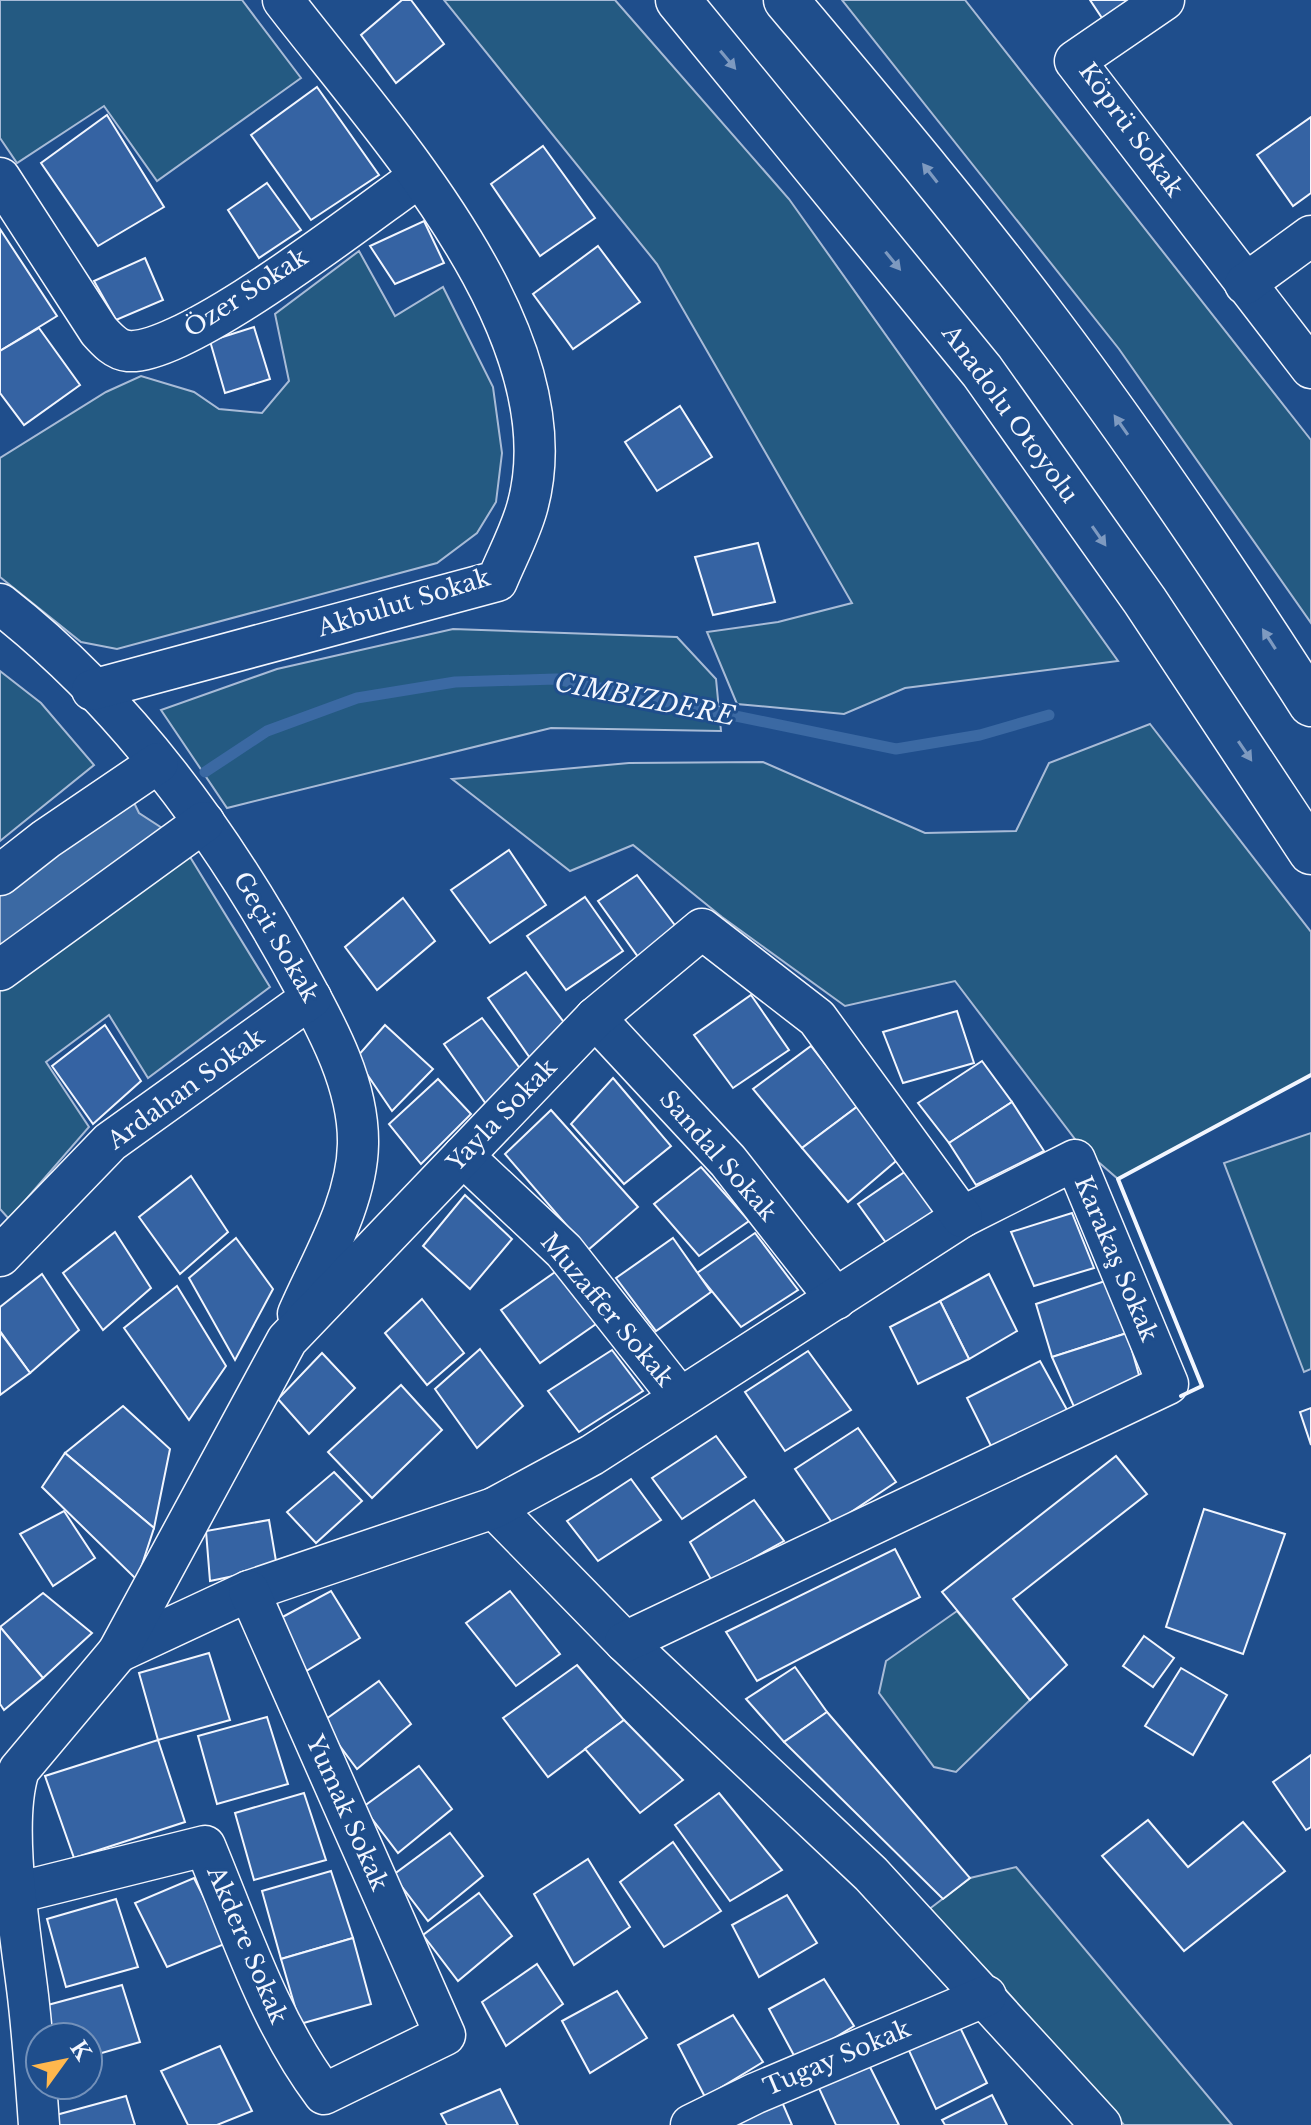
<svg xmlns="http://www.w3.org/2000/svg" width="1311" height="2125" font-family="'Libre Baskerville',serif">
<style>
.green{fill:#245a82;stroke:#a8bbd7;stroke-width:2}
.water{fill:#3b69a3;stroke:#a8bbd7;stroke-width:2}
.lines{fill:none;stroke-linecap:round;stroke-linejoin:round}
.stream{stroke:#3b69a3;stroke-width:11}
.building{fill:#3563a3;stroke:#f2f6ff;stroke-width:2}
.minor-casing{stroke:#f2f6ff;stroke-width:43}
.highway-casing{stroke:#f2f6ff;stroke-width:47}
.minor{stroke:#1f4e8c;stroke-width:40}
.highway{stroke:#1f4e8c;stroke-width:44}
.wall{stroke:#f2f6ff;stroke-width:4}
.oneway{fill:#7e9ac0}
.labels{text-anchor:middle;stroke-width:6;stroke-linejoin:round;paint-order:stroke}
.street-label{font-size:24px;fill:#f2f6ff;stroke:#1f4e8c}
.water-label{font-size:26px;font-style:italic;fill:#f2f6ff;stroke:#1f4e8c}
</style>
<rect width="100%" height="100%" fill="#1f4e8c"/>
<g class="green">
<path d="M0,0h242l59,78 -144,103 -53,-75 -87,57 -17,-25z"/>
<path d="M444,0h171l174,199 329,462 -213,27 -61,26 -107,-10 -30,-72 71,-10 74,-19 -195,-339z"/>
<path d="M842,0h123l346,440v183l-192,-274z"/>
<path d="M359,251l36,65 48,-29 50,100 9,66 -6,49 -19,31 -40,30 -320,86 -36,-7 -81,-65v-119l106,-66 35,-16 53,16 25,17 43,4 27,-32 -14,-67z"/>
<path d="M453,629l224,8 39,42 5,52 -170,-3 -324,80 -66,-98 116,-41z"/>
<path d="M0,671l41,32 53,62 -94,76z"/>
<path d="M1150,724l161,208v143l-193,104 -37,-32 -126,-166 -110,25 -123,-89 -89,-72 -63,26 -118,-92 177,-16 134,-1 162,71 91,-2 33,-68z"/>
<path d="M179,839l91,148 -122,91 -39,-63 -63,47 43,65 -80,92 -9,-10v-239z"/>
<path d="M1311,1133v236l-7,3 -80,-209z"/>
<path d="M957,1611l73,89 -74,72 -22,-5 -55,-74 7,-32z"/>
<path d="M1016,1867l216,258h-108l-121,-138 -75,-77 42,-32z"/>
</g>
<path class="water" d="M125,784l14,29 40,26 -179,131v-95z"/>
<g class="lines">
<path class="stream" d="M205,772l62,-41 90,-33 98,-16 101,-3 340,70 84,-14 69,-20"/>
</g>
<g class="building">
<path d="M402,0h9l33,44 -48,39 -35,-48z"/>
<path d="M1090,0h43l-29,21z"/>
<path d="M317,87l62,88 -68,45 -60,-85z"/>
<path d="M107,115l57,92 -66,39 -57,-83z"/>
<path d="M1311,117v76l-18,13 -36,-51z"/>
<path d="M543,146l52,72 -55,38 -49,-72z"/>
<path d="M267,183l34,47 -42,28 -31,-48z"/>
<path d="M424,221l20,42 -49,21 -25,-38z"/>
<path d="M0,229l57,87 -57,35z"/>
<path d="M598,246l42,56 -67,47 -40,-55z"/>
<path d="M145,258l18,42 -47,20 -22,-39z"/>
<path d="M254,327l16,52 -45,14 -15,-52z"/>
<path d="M39,328l41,57 -56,40 -24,-32v-42z"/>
<path d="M680,406l32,51 -55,34 -32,-49z"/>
<path d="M758,543l17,59 -62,13 -18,-58z"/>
<path d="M509,850l37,55 -56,38 -39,-53z"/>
<path d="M637,875l43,57 -39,29 -43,-60z"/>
<path d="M585,897l38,54 -57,39 -39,-54z"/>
<path d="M403,898l32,43 -58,49 -32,-43z"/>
<path d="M526,972l43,57 -39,29 -42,-60z"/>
<path d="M751,995l38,55 -56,38 -39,-53z"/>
<path d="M957,1011l17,52 -71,20 -20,-51z"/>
<path d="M482,1018l43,57 -39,29 -42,-60z"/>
<path d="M105,1025l36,56 -48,43 -41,-58z"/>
<path d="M385,1025l48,44 -41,42 -36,-53z"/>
<path d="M811,1046l47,60 -56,42 -49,-59z"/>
<path d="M982,1061l30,41 -63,41 -31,-40z"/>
<path d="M613,1078l58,68 -47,38 -53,-60z"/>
<path d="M438,1079l33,35 -50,50 -32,-40z"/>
<path d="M1012,1102l32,49 -68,34 -27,-42z"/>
<path d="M858,1106l38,55 -48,41 -46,-54z"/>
<path d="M551,1110l87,97 -50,43 -83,-96z"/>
<path d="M701,1167l48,54 -50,35 -45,-52z"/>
<path d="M909,1169l34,47 -51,35 -34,-47z"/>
<path d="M191,1176l37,56 -48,42 -41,-57z"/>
<path d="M465,1195l47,44 -42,50 -47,-43z"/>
<path d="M1072,1213l22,55 -60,18 -23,-54z"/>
<path d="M115,1232l36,56 -48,42 -40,-57z"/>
<path d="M755,1233l43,57 -57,37 -44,-54z"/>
<path d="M236,1238l37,51 -38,71 -46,-82z"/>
<path d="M673,1238l38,54 -55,39 -40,-53z"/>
<path d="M558,1270l38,54 -56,39 -39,-53z"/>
<path d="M42,1274l37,56 -49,43 -30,-42v-24z"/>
<path d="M989,1274l28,57 -48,28 -29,-58z"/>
<path d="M1111,1279l16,54 -75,24 -16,-53z"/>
<path d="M177,1286l49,80 -37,54 -65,-92z"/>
<path d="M422,1299l42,54 -37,32 -42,-52z"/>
<path d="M940,1301l29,58 -51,25 -28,-57z"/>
<path d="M0,1332l30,41 -30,22z"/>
<path d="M1127,1333l14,49 -66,27 -23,-52z"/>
<path d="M480,1349l43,57 -46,42 -42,-59z"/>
<path d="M612,1350l31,41 -64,41 -31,-41z"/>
<path d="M808,1351l43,59 -66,41 -40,-59z"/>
<path d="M322,1353l33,35 -46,46 -31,-35z"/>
<path d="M1040,1361l31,56 -77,35 -27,-54z"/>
<path d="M401,1385l41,45 -70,68 -44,-46z"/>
<path d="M123,1406l47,43 -16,79 -89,-75z"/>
<path d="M1311,1408v37l-11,-33z"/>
<path d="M858,1428l38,54 -63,42 -38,-55z"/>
<path d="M716,1436l30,41 -64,42 -30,-41z"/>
<path d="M65,1453l89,75 -17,52 -95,-93z"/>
<path d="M1116,1456l31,38 -134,105 54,66 -37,35 -88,-108z"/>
<path d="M334,1472l28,29 -46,42 -29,-31z"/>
<path d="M631,1479l30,41 -63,41 -31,-40z"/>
<path d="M754,1500l30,41 -72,40 -22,-39z"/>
<path d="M1204,1509l81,25 -42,120 -77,-27z"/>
<path d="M64,1511l31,47 -42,28 -33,-52z"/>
<path d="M269,1520l8,47 -67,14 -4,-50z"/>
<path d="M895,1549l25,48 -163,84 -31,-49z"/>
<path d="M331,1591l29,47 -57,35 -28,-52z"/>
<path d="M510,1591l50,63 -44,32 -50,-63z"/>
<path d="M43,1593l49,40 -49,45 -43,-51z"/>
<path d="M0,1627l43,51 -39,32 -4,-6z"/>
<path d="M1144,1636l30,22 -21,29 -30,-21z"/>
<path d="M209,1653l21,67 -72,20 -19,-67z"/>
<path d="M577,1665l47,55 -76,57 -45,-59z"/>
<path d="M795,1667l32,45 -43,30 -38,-43z"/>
<path d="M1181,1668l46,27 -34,60 -48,-29z"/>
<path d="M379,1681l32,43 -54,45 -35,-47z"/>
<path d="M827,1712l143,166 -27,21 -159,-157z"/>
<path d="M267,1717l21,67 -71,20 -19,-68z"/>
<path d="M624,1720l59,60 -43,33 -55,-64z"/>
<path d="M158,1740l27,82 -111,36 -29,-82z"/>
<path d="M1311,1755v72l-5,3 -33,-48z"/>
<path d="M419,1766l33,43 -54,44 -35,-46z"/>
<path d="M304,1793l22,67 -72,20 -19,-67z"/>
<path d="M719,1793l63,77 -52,31 -55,-76z"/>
<path d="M1148,1820l40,47 55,-45 42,49 -101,80 -82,-95z"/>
<path d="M450,1833l33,43 -55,45 -35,-46z"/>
<path d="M673,1842l48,69 -57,36 -44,-65z"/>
<path d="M588,1859l42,68 -56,38 -40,-71z"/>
<path d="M331,1871l22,67 -72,21 -19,-68z"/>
<path d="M194,1878l33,65 -60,24 -32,-64z"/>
<path d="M479,1893l33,43 -54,45 -35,-46z"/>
<path d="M787,1895l30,48 -58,34 -27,-52z"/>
<path d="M116,1899l22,68 -72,20 -19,-68z"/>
<path d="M353,1938l18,66 -71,20 -19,-65z"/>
<path d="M537,1964l26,40 -57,42 -24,-44z"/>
<path d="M824,1979l30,47 -57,35 -28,-52z"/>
<path d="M122,1985l18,57 -52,15v-20h-34l-10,-31z"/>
<path d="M617,1991l30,47 -57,35 -28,-52z"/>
<path d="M733,2015l30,47 -58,35 -27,-52z"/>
<path d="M955,2017l32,66 -51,26 -31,-67z"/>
<path d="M220,2046l32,65 -35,14h-29l-27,-54z"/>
<path d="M867,2061l32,64h-63l-18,-39z"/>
<path d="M500,2089l18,36h-71l-6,-11z"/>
<path d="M992,2095l15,30h-62l-3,-5z"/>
<path d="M126,2096l9,29h-76l-3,-10z"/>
<path d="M782,2102l10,23h-56z"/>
</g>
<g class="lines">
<defs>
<g id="minor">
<path d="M1164,0l-89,61 236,307"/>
<path d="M0,178l99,153c8,9 17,19 29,20 57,5 238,-137 291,-174"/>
<path d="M1245,284l66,-48"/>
<path d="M0,604c127,99 225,235 301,376 27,49 58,106 57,164 -1,59 -37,117 -60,170"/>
<path d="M92,690l405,-109c10,-24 23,-48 30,-73 49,-174 -147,-381 -244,-508"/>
<path d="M0,875l46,-36 112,-76"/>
<path d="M0,970l204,-148"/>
<path d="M595,1018l133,143 108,138"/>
<path d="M463,1156l101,95 116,147"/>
<path d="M0,1256l110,-114 201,-144"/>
<path d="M494,1508l131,134 246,232 230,251"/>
<path d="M118,1652l131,-61 245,-83 98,-53 370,-238 113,-57 93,224 -543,258"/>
<path d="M16,1893l189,-47c35,84 64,175 119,248l121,-59 -196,-444"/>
<path d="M39,2125c-3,-43 -6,-86 -11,-129 -7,-60 -27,-171 -9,-226l99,-118 169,-312 308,-322 107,-89 115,89 145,199"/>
<path d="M691,2125l63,-31 232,-98"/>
</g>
<g id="highway">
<path d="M678,0l304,371 163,230 166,251"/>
<path d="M786,0c90,107 180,213 264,325 92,122 178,250 261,379"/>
</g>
</defs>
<use href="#minor" class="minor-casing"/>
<use href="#highway" class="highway-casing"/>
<use href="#minor" class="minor"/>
<use href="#highway" class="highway"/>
<path class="wall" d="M1181,1396l21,-10 -84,-207 193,-104"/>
</g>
<defs><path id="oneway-solid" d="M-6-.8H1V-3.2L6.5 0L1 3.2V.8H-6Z" transform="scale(2)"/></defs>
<g class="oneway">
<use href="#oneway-solid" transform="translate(728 60) rotate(50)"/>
<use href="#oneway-solid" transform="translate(930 173) rotate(-128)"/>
<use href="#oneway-solid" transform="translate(893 261) rotate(51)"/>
<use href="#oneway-solid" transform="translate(1121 425) rotate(-125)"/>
<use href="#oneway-solid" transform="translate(1099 536) rotate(55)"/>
<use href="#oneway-solid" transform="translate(1269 639) rotate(-123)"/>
<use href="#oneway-solid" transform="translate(1245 751) rotate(56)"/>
</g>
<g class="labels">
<g class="street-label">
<text transform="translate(1131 130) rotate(54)" y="8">Köprü Sokak</text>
<text transform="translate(246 293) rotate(-33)" y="8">Özer Sokak</text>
<text transform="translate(1010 414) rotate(54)" y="8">Anadolu Otoyolu</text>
<text transform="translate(404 603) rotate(-17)" y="8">Akbulut Sokak</text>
<text transform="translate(276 937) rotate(60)" y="8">Geçit Sokak</text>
<text transform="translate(186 1089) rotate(-36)" y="8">Ardahan Sokak</text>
<text transform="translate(502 1115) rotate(-46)" y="8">Yayla Sokak</text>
<text transform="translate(718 1156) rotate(49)" y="8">Sandal Sokak</text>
<text transform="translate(1116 1259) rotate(67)" y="8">Karakaş Sokak</text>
<text transform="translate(607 1310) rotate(50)" y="8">Muzaffer Sokak</text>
<text transform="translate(347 1813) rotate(66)" y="8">Yumak Sokak</text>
<text transform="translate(247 1945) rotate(67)" y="8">Akdere Sokak</text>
<text transform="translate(837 2058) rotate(-23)" y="8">Tugay Sokak</text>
</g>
<g class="water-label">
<text transform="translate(645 699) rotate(11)" y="9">CIMBIZDERE</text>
</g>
</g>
<g transform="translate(64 2061) rotate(57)"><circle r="38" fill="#1f4e8c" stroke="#7391ba" stroke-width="2"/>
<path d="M0-6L14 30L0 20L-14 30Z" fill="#ffb74d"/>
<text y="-12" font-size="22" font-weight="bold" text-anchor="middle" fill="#f2f6ff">K</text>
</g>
</svg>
